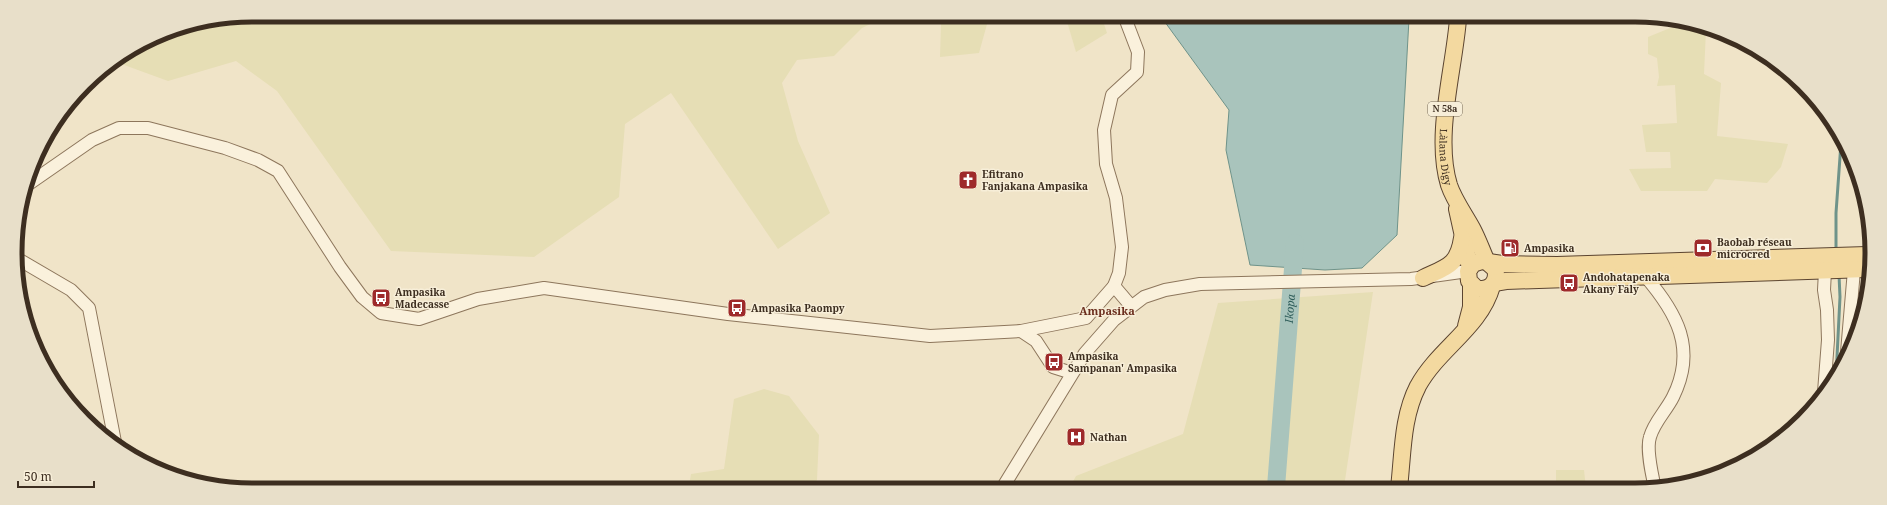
<svg xmlns="http://www.w3.org/2000/svg" width="1887" height="505" font-family="'Noto Serif',serif">
<style>
.farmland{fill:#e6deb5}
.water{fill:#a9c4bc;stroke:#6f938a}
.lines{fill:none;stroke-linecap:round;stroke-linejoin:round}
.stream{stroke:#6f938a;stroke-width:3}
.river{stroke:#a9c4bc;stroke-width:18}
.minor-casing{stroke:#8d765c;stroke-width:14}
.major-casing{stroke:#5b4430;stroke-width:18}
.minor{stroke:#faf1dc;stroke-width:12}
.major{stroke:#f3d9a0;stroke-width:16}
.labels{text-anchor:middle;stroke-width:3;stroke-linejoin:round;paint-order:stroke}
.shield{fill:#f7eed8;stroke:#756857;stroke-width:1}
.shield-label{font-size:9px;font-weight:bold;fill:#3d2e20}
.street-label{font-size:10px;fill:#3d2e20;stroke:#f7eed8}
.poi-label{font-size:10px;font-weight:bold;fill:#3d2e20;stroke:#f7eed8;text-anchor:start}
.water-label{font-size:11px;font-style:italic;fill:#2f5d5a;stroke:#f7eed8}
.neighbourhood-label{font-size:11px;font-weight:bold;fill:#6b2e1e;stroke:#f7eed8}
.rim{fill:none;stroke:#3d2e20;stroke-width:5}
</style>
<rect width="100%" height="100%" fill="#f0e4c8"/>
<g class="farmland">
<path d="M253,15l632,2 -23,11 -28,28 -37,4 -15,23 16,58 32,72 -52,36 -107,-156 -46,31 -6,73 -85,60 -143,-6 -114,-160 -41,-30 -68,20 -52,-19 46,-29z"/>
<path d="M917,17h72l-10,36 -39,4 1,-33z"/>
<path d="M1066,18h36l5,15 -31,19z"/>
<path d="M1693,25l13,5 -2,44 17,9 -4,53 71,8 -7,23 -14,16 -52,-4 -8,12h-66l-12,-22 42,-1 -1,-16h-24l-4,-27 35,-2 -2,-38 -18,1 2,-9 -2,-19 -9,-4v-17l27,-11z"/>
<path d="M1373,292l-29,195h-274l6,-11 107,-42 35,-131z"/>
<path d="M764,389l25,7 30,39 -2,45 -6,7 -122,-1 2,-12 33,-5 10,-70z"/>
<path d="M1556,470h28l2,18h-30z"/>
</g>
<path class="water" d="M1162,18l247,1 -12,216 -35,33 -37,2 -75,-5 -24,-115 3,-40z"/>
<g class="lines">
<g class="stream">
<path d="M1836,252v-39l5,-70"/>
<path d="M1836,377l4,-80 -1,-22"/>
</g>
<path class="river" id="s1" d="M1276,487l19,-244"/>
<defs>
<g id="minor">
<path d="M1125,18l13,34 -1,20 -25,23 -8,35 2,34 10,34 6,49 -3,26 -5,13 17,20"/>
<path d="M30,183l62,-43 27,-12h29l77,20 33,12 20,11 62,96 22,30 19,16 38,6 59,-20 66,-11 184,26 202,22 91,-5 65,-13 28,-32"/>
<path d="M18,259l53,31 18,18 26,134"/>
<path d="M1645,276c32,37 52,73 28,121 -7,14 -19,25 -23,40 -4,12 2,38 5,51"/>
<path d="M1021,331l15,10 17,26 19,6"/>
<path d="M1847,352l7,-82"/>
<path d="M1824,392l4,-52 -1,-30 -3,-20 1,-19"/>
<path d="M1003,487l82,-134 29,-33 30,-23 21,-7 35,-6 211,-5 57,-8"/>
</g>
<g id="major">
<path id="s2" d="M1458,19c-4,51 -24,117 -9,166 5,15 16,30 23,43 6,11 10,23 15,34"/>
<path d="M1457,209l13,59"/>
<path d="M1487,262l8,7c4,13 -6,23 -19,19l-7,-7 -1,-10 5,-7 9,-3 20,3 55,1 310,-10"/>
<path d="M1423,278c23,-11 35,-12 39,-40"/>
<path d="M1494,283l12,-2 361,-12"/>
<path d="M1466,326l5,-19v-22"/>
<path d="M1399,488c4,-35 3,-71 19,-102 21,-38 62,-58 74,-100"/>
</g>
</defs>
<use href="#minor" class="minor-casing"/>
<use href="#major" class="major-casing"/>
<use href="#minor" class="minor"/>
<use href="#major" class="major"/>
</g>
<defs>
<symbol id="church-square" viewBox="-11 -11 22 22"><rect x="-9" y="-9" width="18" height="18" rx="4" fill="#9e2a2b" stroke="#f7eed8"/><path d="M-1.2-6h2.4v3.5h3.3v2.4h-3.3V6h-2.4V-.1h-3.3v-2.4h3.3Z" fill="#fff"/></symbol>
<symbol id="fuel-square" viewBox="-11 -11 22 22"><rect x="-9" y="-9" width="18" height="18" rx="4" fill="#9e2a2b" stroke="#f7eed8"/><path d="M-5.5-6h7V0h2V4h1.3V-2.5L3-4.5l.8-.8L6-3V5H2.5V1h-1V6h-7ZM-4.2-4.7v3.2H.2V-4.7Z" fill="#fff"/></symbol>
<symbol id="bank-square" viewBox="-11 -11 22 22"><rect x="-9" y="-9" width="18" height="18" rx="4" fill="#9e2a2b" stroke="#f7eed8"/><path d="M-6-4H6V4H-6ZM0-2.3a2.3 2.3 0 1 0 0 4.6a2.3 2.3 0 1 0 0-4.6Z" fill="#fff"/></symbol>
<symbol id="bus-square" viewBox="-11 -11 22 22"><rect x="-9" y="-9" width="18" height="18" rx="4" fill="#9e2a2b" stroke="#f7eed8"/><path d="M-5-6H5V4H4V6H2V4H-2V6H-4V4H-5ZM-3.5-4V0h7V-4ZM-3.5 1.2v1.5H-2V1.2ZM2 1.2v1.5H3.5V1.2Z" fill="#fff"/></symbol>
<symbol id="hospital-square" viewBox="-11 -11 22 22"><rect x="-9" y="-9" width="18" height="18" rx="4" fill="#9e2a2b" stroke="#f7eed8"/><path d="M-5-5h3v3.5h4V-5h3V5h-3V1.5h-4V5h-3Z" fill="#fff"/></symbol>
</defs>
<g fill-rule="evenodd">
<use href="#church-square" x="957" y="169" width="22" height="22"/>
<use href="#fuel-square" x="1499" y="237" width="22" height="22"/>
<use href="#bank-square" x="1692" y="237" width="22" height="22"/>
<use href="#bus-square" x="1558" y="272" width="22" height="22"/>
<use href="#bus-square" x="370" y="287" width="22" height="22"/>
<use href="#bus-square" x="726" y="297" width="22" height="22"/>
<use href="#bus-square" x="1043" y="351" width="22" height="22"/>
<use href="#hospital-square" x="1065" y="426" width="22" height="22"/>
</g>
<g class="labels">
<rect class="shield" x="1428" y="102" width="34" height="14" rx="3"/>
<g class="shield-label">
<text x="1445" y="112">N 58a</text>
</g>
<g class="street-label">
<text dy="4" stroke="none"><textPath href="#s2" startOffset="139">Làlana Digy</textPath></text>
</g>
<g class="poi-label">
<text x="982" y="178">Efitrano<tspan x="982" dy="12">Fanjakana Ampasika</tspan></text>
<text x="1717" y="246">Baobab réseau<tspan x="1717" dy="12">microcred</tspan></text>
<text x="1524" y="252">Ampasika</text>
<text x="1583" y="281">Andohatapenaka<tspan x="1583" dy="12">Akany Faly</tspan></text>
<text x="395" y="296">Ampasika<tspan x="395" dy="12">Madecasse</tspan></text>
<text x="751" y="312">Ampasika Paompy</text>
<text x="1068" y="360">Ampasika<tspan x="1068" dy="12">Sampanan' Ampasika</tspan></text>
<text x="1090" y="441">Nathan</text>
</g>
<g class="water-label">
<text dy="4" stroke="none"><textPath href="#s1" startOffset="179">Ikopa</textPath></text>
</g>
<g class="neighbourhood-label">
<text x="1107" y="315">Ampasika</text>
</g>
</g>
<path d="M0 0H1887V505H0ZM252 22H1635A230 230 0 0 1 1865 252V253A230 230 0 0 1 1635 483H252A230 230 0 0 1 22 253V252A230 230 0 0 1 252 22Z" fill="#e8dfc9" fill-rule="evenodd"/>
<path class="rim" d="M252 22H1635A230 230 0 0 1 1865 252V253A230 230 0 0 1 1635 483H252A230 230 0 0 1 22 253V252A230 230 0 0 1 252 22Z"/>
<path d="M18 481v6h76v-6" fill="none" stroke="#3d2e20" stroke-width="2"/>
<text x="24" y="481" font-size="12" fill="#3d2e20" stroke="#f7eed8" stroke-width="3" paint-order="stroke">50 m</text>
</svg>
